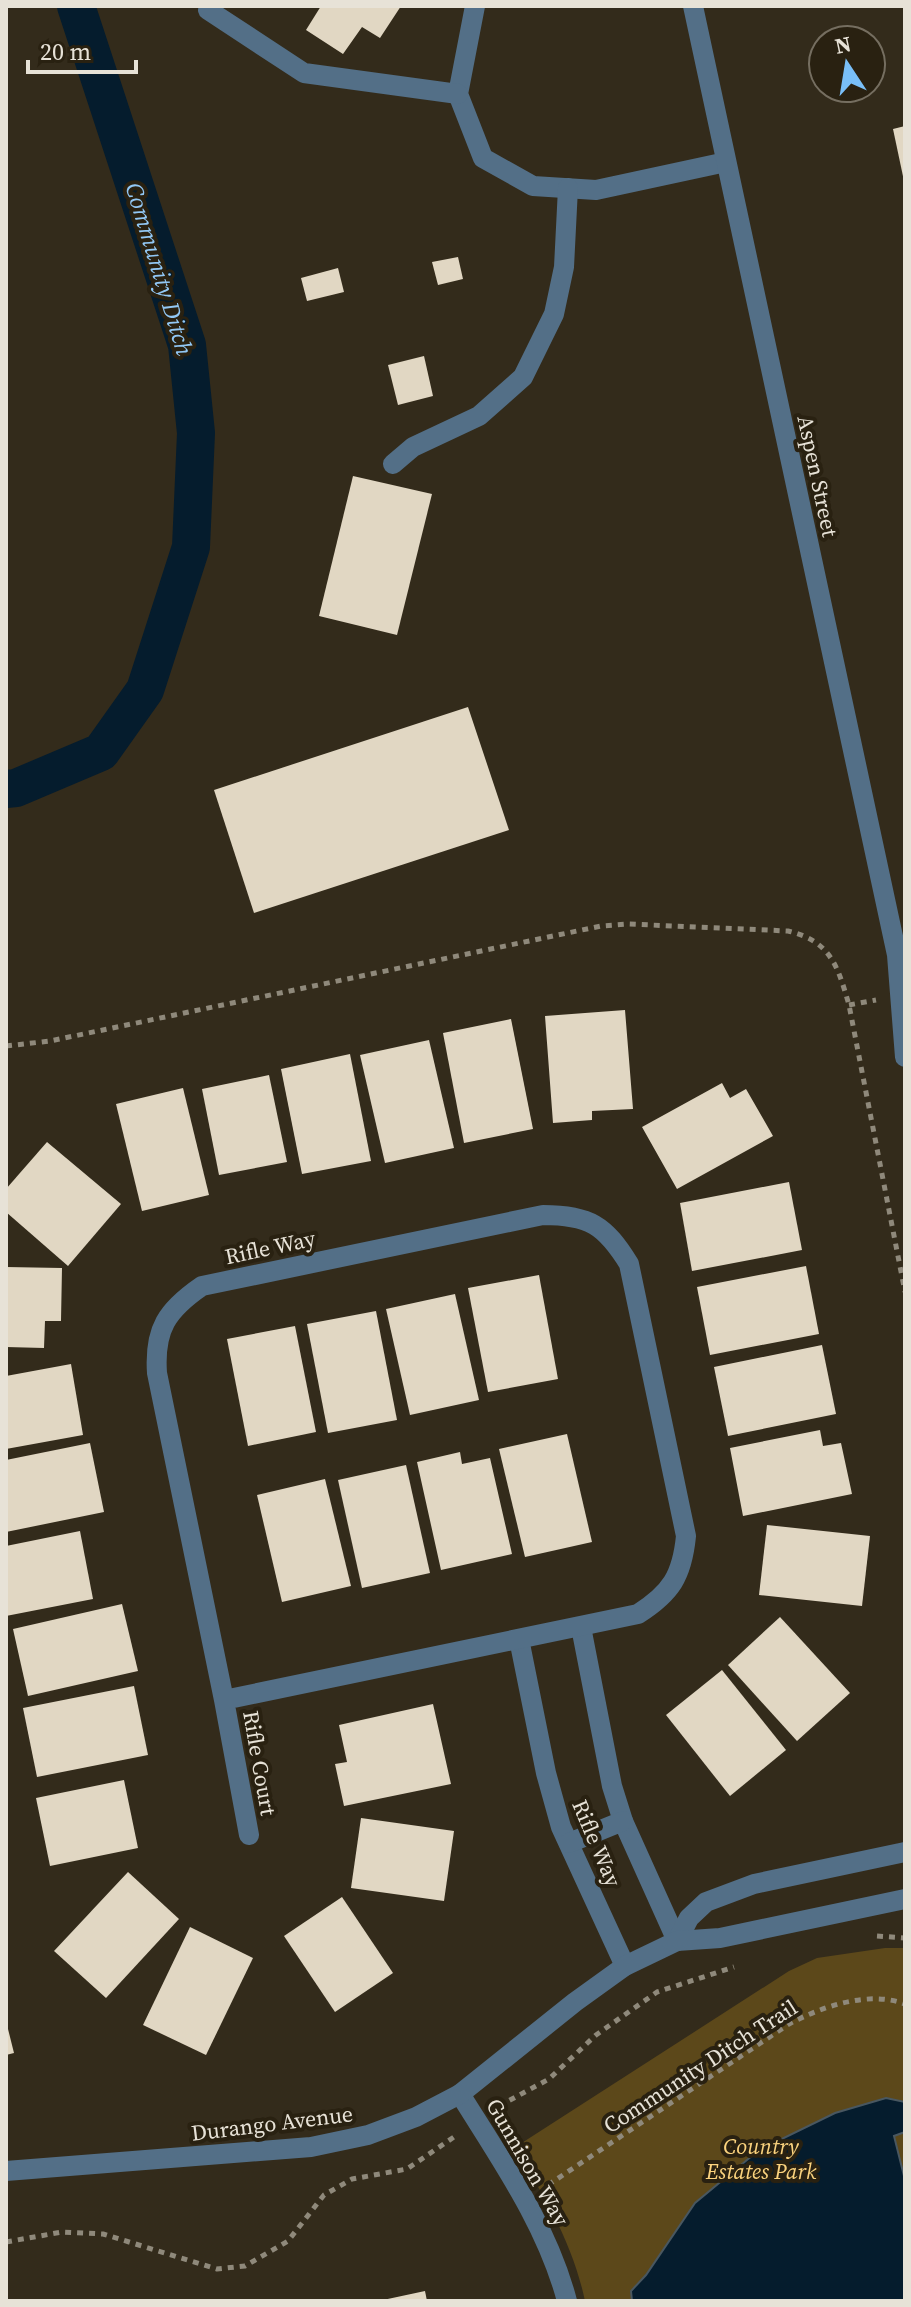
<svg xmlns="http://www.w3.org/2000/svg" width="911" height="2307" font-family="'Source Serif 4',serif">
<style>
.green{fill:#5c481a}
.water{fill:#051c2d;stroke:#495760;stroke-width:2}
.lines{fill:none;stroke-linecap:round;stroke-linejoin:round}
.canal{stroke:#051c2d;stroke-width:38}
.building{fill:#e1d7c3}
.path{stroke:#8f897b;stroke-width:5;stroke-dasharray:6 6;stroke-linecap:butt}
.minor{stroke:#536f87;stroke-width:20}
.labels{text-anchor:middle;stroke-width:8;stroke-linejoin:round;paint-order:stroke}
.street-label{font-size:22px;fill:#e7e2d7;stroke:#292111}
.park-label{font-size:22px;font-style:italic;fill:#fbd37e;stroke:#292111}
.water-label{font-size:24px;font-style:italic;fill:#92c8f5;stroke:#292111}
</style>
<rect width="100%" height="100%" fill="#332b1b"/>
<path class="green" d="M885,1948h20v353h-320c-12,-57 -40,-105 -71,-153l275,-177 28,-13z"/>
<path class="water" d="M886,2098l19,4v30l-11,4 11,44v121h-273l-1,-10 15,-16 49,-72 64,-53 76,-37z"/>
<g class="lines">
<path class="canal" d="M6,789l10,-1 85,-36 44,-62 46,-143 5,-114 -9,-88 -111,-339"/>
</g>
<g class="building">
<path d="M321,6h80l-21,32 -18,-11 -19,27 -37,-24z"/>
<path d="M905,126v54l-1,1 -11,-52z"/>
<path d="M458,257l5,22 -25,6 -6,-23z"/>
<path d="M338,268l6,24 -37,9 -6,-23z"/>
<path d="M424,356l9,40 -35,9 -10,-40z"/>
<path d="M353,476l79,18 -35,141 -78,-19z"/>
<path d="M468,707l41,123 -255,83 -40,-123z"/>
<path d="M625,1010l8,99 -41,2v9l-39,3 -8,-107z"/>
<path d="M511,1019l22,110 -69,14 -21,-110z"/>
<path d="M429,1040l25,108 -69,15 -25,-108z"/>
<path d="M350,1054l21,107 -69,13 -21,-105z"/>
<path d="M269,1075l18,87 -68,13 -17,-86z"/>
<path d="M722,1083l8,15 16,-9 27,47 -96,53 -35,-62z"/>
<path d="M183,1088l26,107 -67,16 -26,-107z"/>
<path d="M47,1142l74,62 -53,62 -62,-54v-23z"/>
<path d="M789,1182l13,68 -110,21 -12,-68z"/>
<path d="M806,1266l13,68 -109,21 -13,-68z"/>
<path d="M6,1267l56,1 -1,53h-16l-1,27 -38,-1z"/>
<path d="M539,1275l19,104 -70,13 -20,-104z"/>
<path d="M455,1294l24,106 -69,15 -24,-106z"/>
<path d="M376,1311l21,109 -69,13 -21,-109z"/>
<path d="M295,1326l21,106 -68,14 -21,-107z"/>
<path d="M822,1345l14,69 -108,22 -14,-69z"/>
<path d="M71,1364l12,71 -77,14v-73z"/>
<path d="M820,1430l3,16 18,-3 11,51 -109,22 -13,-68z"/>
<path d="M567,1434l25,108 -67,15 -26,-108z"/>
<path d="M90,1443l14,69 -98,20v-72z"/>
<path d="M460,1452l2,12 28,-6 22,96 -71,16 -24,-108z"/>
<path d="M406,1465l24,108 -68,15 -24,-108z"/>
<path d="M325,1479l26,107 -69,16 -25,-107z"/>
<path d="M767,1525l103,11 -8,70 -103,-11z"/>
<path d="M80,1531l13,68 -87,17v-70z"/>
<path d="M122,1604l16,67 -110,25 -15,-67z"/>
<path d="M780,1617l70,76 -53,48 -69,-76z"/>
<path d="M722,1670l64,80 -56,46 -64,-81z"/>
<path d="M134,1686l14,69 -111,22 -14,-69z"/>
<path d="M433,1704l18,80 -107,22 -9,-42 12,-2 -8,-37z"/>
<path d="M124,1780l14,68 -88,18 -14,-68z"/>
<path d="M361,1818l93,13 -10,70 -93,-13z"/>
<path d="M128,1872l51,47 -73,79 -52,-47z"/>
<path d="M342,1897l51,76 -58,39 -51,-76z"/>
<path d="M190,1927l63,31 -47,97 -63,-30z"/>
<path d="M6,2021l8,32 -8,2z"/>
<path d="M425,2291l2,10h-43l-1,-1z"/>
</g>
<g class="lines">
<g class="path">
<path d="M849,1005l27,-5"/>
<path d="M6,1046l44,-5 551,-115 27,-2 160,7c43,10 50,36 61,74l56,287"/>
<path d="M877,1936l28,2"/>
<path d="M499,2106l50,-27 47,-44 61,-43 77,-25"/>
<path d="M548,2185l241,-161c32,-17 80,-34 116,-20"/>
<path d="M6,2242l56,-10 41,2 114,35 28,-3 43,-25 36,-46 28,-16 55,-10 47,-32"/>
</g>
<g class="minor">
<path d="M475,6l-17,88 25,64 50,28 63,4 130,-28"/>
<path d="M693,6l204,949 8,102"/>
<path d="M208,10l96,63 154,21"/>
<path d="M393,464l20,-17 66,-31 44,-39 31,-63 10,-47 4,-79"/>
<path d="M581,1627l31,159 11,35 54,120"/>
<path d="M519,1639l27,134 15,54 64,139"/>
<path d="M224,1700l414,-86c33,-21 44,-38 48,-78l-57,-272c-24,-39 -40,-49 -86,-49l-341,71c-35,24 -48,43 -45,87l67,327 25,135"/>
<path d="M569,1843l54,-22"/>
<path d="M677,1941l12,-23 17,-16 48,-18 151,-32"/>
<path d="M460,2094c41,66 87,131 107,207"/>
<path d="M6,2171l305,-24 57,-12 48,-18 44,-23 115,-92 50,-36 52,-25 43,-3 185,-39"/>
</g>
</g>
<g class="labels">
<g class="street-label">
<text transform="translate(818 476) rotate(78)" y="8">Aspen Street</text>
<text transform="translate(270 1247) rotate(-12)" y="8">Rifle Way</text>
<text transform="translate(260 1763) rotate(80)" y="8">Rifle Court</text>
<text transform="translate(597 1843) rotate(67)" y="8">Rifle Way</text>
<text transform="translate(700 2066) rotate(-33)" y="8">Community Ditch Trail</text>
<text transform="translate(272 2123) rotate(-7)" y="8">Durango Avenue</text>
<text transform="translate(528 2162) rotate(60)" y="8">Gunnison Way</text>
</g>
<g class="park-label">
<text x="761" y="2154">Country<tspan x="761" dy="25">Estates Park</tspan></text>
</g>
<g class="water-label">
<text transform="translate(159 269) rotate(73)" y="8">Community Ditch</text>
</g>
</g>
<rect width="911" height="2307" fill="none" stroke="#e7e2d7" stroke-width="16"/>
<g transform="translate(847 64) rotate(348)"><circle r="38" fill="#292111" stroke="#756e60" stroke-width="2"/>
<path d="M0-6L14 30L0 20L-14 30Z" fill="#79bff8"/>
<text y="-12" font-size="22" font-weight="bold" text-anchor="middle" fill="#e7e2d7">N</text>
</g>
<path d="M28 60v12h108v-12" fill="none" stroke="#e7e2d7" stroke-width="4"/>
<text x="40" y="60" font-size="24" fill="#e7e2d7" stroke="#292111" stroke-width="6" paint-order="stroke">20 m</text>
</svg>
